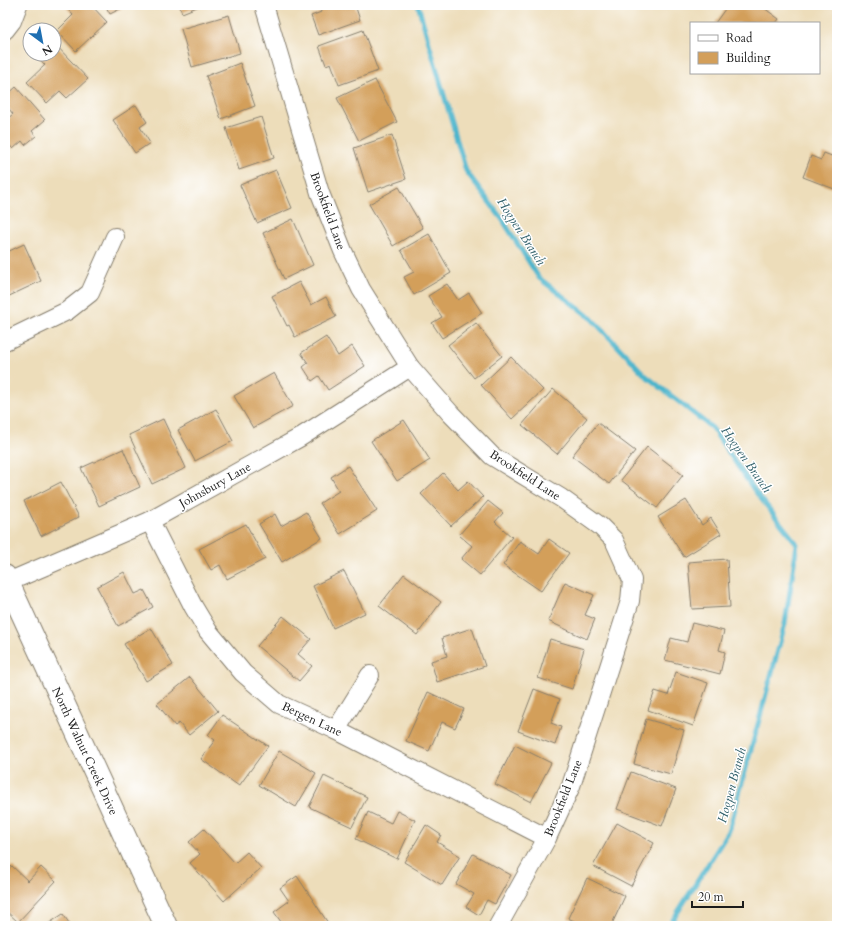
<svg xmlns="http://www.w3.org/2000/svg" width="842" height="931" font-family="Cardo,serif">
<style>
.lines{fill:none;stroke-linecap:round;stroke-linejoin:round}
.stream{stroke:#4eb5cc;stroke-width:5}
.building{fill:#d39f5a}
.minor-casing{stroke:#847c6b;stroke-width:20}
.secondary-casing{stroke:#847c6b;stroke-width:24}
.minor{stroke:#fff;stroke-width:18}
.secondary{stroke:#fff;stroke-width:22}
.labels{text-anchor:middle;stroke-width:3;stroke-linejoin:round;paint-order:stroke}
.street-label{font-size:12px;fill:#1c1c1c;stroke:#fff}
.water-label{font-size:13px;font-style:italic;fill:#32616b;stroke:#fff}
</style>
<rect width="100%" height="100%" fill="#fff"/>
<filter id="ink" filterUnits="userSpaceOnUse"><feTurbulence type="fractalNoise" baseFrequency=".025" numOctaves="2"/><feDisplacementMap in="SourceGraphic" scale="8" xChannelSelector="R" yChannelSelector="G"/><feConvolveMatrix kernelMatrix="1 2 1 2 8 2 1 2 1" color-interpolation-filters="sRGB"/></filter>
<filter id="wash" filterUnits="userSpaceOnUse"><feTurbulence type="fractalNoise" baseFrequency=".012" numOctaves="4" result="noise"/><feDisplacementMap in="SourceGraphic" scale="16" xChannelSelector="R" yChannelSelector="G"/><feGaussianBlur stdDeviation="0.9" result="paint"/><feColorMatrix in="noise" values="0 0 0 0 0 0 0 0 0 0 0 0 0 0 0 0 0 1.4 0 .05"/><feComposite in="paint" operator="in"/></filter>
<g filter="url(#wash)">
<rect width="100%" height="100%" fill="#edddba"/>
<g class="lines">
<path class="stream" d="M418,5l48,166 36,48 37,59 52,40 54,57 67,53 43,63 42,53 -12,80 -56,207 -60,95"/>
</g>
<g id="blocks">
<g class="building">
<path d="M64,5h27l16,17 -31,29 -19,-20 16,-16z"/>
<path d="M105,5h23l-18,9z"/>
<path d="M179,5h23l-20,8z"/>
<path d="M319,5h36l5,15 -42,15 -7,-19 10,-4z"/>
<path d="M728,5h32l19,14 -3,4h-61z"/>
<path d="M229,15l11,38 -48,14 -11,-38z"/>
<path d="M363,30l15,41 -39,14 -8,-22 -5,2 -7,-19z"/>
<path d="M54,43l34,36 -21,19 -7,-7 -13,12 -20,-21 18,-17 -10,-11h19z"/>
<path d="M240,63l15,43 -34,13 -15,-43z"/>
<path d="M375,80l22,42 -38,19 -22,-43z"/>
<path d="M16,87l29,33 -13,11 4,5 -11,9 -3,-4 -9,8 -8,-9v-19l8,-7 -8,-10v-7z"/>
<path d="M136,105l11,17 -7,5 10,16 -15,10 -22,-33z"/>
<path d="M261,117l13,41 -35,12 -13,-42z"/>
<path d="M392,135l14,44 -38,13 -14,-44z"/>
<path d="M824,153l13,5v32l-34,-13 8,-21 10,4z"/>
<path d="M276,170l16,38 -35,15 -17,-38z"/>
<path d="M399,187l24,41 -30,18 -24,-42z"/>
<path d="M293,219l20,46 -29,14 -21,-46z"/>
<path d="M429,234l22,39 -37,22 -10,-18 10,-5 -13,-22z"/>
<path d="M24,244l17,37 -36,17v-45z"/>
<path d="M299,282l12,23 15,-8 10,20 -41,20 -6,-12 -2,1 -15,-30z"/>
<path d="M447,284l11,16 11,-7 13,20 -40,25 -10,-15 10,-6 -14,-21z"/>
<path d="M476,323l26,33 -28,22 -26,-33z"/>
<path d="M326,337l12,19 14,-10 13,20 -37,24 -9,-14 -7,5 -9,-14 5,-4 -7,-10z"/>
<path d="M511,357l32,33 -31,29 -31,-34z"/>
<path d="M274,373l19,33 -40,22 -19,-32z"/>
<path d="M553,389l34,29 -30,36 -35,-29z"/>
<path d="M216,409l17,32 -38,20 -17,-31z"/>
<path d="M163,419l23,49 -34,16 -23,-49z"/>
<path d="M404,420l26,40 -33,21 -26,-40z"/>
<path d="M598,423l37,28 -26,33 -37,-28z"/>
<path d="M647,447l36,28 -26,33 -36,-28z"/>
<path d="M123,449l17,38 -41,19 -18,-38z"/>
<path d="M348,466l29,45 -37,23 -20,-31 19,-12 -8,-14z"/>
<path d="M443,473l15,17 10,-9 15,16 -32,29 -30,-32z"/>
<path d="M61,482l18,35 -38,19 -17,-35z"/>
<path d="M686,500l16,25 9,-7 10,16 -37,23 -26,-40z"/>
<path d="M488,501l15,12 -8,9 17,15 -32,38 -19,-16 11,-13 -13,-11z"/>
<path d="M306,512l16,26 -40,24 -23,-38 16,-10 6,12z"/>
<path d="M246,524l19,35 -38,20 -7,-14 -9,5 -12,-21z"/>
<path d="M549,539l20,14 -28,38 -38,-26 17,-24 19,13z"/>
<path d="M727,559l3,48 -38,2 -4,-47z"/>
<path d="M344,571l21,42 -32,15 -20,-42z"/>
<path d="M124,572l11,22 9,-4 9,17 -35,19 -21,-39z"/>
<path d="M404,574l37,28 -24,33 -38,-29z"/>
<path d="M565,582l29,13 -9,20 10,4 -8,20 -39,-18z"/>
<path d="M283,616l28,23 -13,15 14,12 -13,15 -42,-35z"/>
<path d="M692,623l32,8 -5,19 6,2 -5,22 -55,-14 6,-22 16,4z"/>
<path d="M151,628l22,37 -27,16 -22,-37z"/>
<path d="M472,628l13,38 -48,16 -6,-21 16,-5 -5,-18z"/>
<path d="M550,639l34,10 -12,40 -34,-11z"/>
<path d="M676,672l32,11 -15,43 -45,-16 7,-19 13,4z"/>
<path d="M190,677l28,34 -29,24 -10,-12 -4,3 -18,-22z"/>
<path d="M534,689l26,10 -9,24 10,4 -6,18 -37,-14z"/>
<path d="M428,692l36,17 -9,19 -13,-6 -13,29 -23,-10z"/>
<path d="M222,715l46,31 -29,40 -38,-27 14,-19 -7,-5z"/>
<path d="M646,719l38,11 -13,44 -37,-10z"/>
<path d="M515,745l36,18 -20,39 -36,-18z"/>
<path d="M279,751l37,22 -20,34 -37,-22z"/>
<path d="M631,772l45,17 -14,37 -45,-17z"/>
<path d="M324,776l43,21 -15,30 -43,-20z"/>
<path d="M397,811l18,9 -18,39 -41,-20 12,-27 23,11z"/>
<path d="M617,823l37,20 -23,43 -38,-20z"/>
<path d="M426,825l15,10 -4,7 23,14 -18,29 -38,-23z"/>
<path d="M204,829l31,34 12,-11 14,16 -37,33 -34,-38 10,-9 -11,-12z"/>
<path d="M473,854l38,21 -16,29 -8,-4 -8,15 -13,-8 8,-13 -18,-10z"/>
<path d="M12,866l16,15 13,-14 15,14 -38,41 -13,-12v-37z"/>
<path d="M297,876l33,50h-46l-10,-14 15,-11 -9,-13z"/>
<path d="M587,878l38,18 -14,30h-27l-16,-8z"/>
<path d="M63,914l8,12h-26z"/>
</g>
</g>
</g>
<g filter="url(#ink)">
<use href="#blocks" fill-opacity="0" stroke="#847c6b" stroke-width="1"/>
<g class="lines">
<defs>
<g id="minor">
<path d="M264,5l56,188 23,58 18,38 49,78 41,47 41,42 69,42 39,28 14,14 18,40 -2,21 -59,185 -24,52 -49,88"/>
<path d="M5,30l7,-9 6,-16"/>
<path d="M5,341l62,-30 23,-18 25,-56"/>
<path d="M150,521l43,85 15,25 35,42 36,31 57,26 211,108"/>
<path d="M8,582l142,-61 149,-83 111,-71"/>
<path d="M336,730l34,-55"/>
</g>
<path id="secondary" d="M5,576l161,350"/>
</defs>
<use href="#minor" class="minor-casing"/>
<use href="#secondary" class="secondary-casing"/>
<use href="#minor" class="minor"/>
<use href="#secondary" class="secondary"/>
</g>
</g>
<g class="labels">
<g class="street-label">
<text transform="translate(328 211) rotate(70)" y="4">Brookfield Lane</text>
<text transform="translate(525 475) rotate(33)" y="4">Brookfield Lane</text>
<text transform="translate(215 485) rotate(-29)" y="4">Johnsbury Lane</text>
<text transform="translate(312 719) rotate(25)" y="4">Bergen Lane</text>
<text transform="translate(85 751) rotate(65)" y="4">North Walnut Creek Drive</text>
<text transform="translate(563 798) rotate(-68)" y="4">Brookfield Lane</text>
</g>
<g class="water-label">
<text transform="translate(522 231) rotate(57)" y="5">Hogpen Branch</text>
<text transform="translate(747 459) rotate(55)" y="5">Hogpen Branch</text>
<text transform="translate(731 785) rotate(-75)" y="5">Hogpen Branch</text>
</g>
</g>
<rect width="842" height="931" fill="none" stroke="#fff" stroke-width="20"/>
<rect x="690" y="22" width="130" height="52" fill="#ffffff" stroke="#a4a4a4"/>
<rect x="698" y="35" width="20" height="6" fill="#ffffff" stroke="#a4a4a4"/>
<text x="726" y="42" font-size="12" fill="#1c1c1c">Road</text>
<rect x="698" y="52" width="20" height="12" fill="#d39f5a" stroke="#a4a4a4"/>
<text x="726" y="62" font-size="12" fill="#1c1c1c">Building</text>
<g transform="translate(42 42) rotate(148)"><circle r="19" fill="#ffffff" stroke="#a4a4a4"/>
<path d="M0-3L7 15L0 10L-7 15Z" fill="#1f6fb2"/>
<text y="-6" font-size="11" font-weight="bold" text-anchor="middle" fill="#1c1c1c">N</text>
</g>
<path d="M692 901v6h51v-6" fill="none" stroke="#1c1c1c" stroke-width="2"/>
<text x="698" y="901" font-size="12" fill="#1c1c1c" stroke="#ffffff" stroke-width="3" paint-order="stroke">20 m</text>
</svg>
